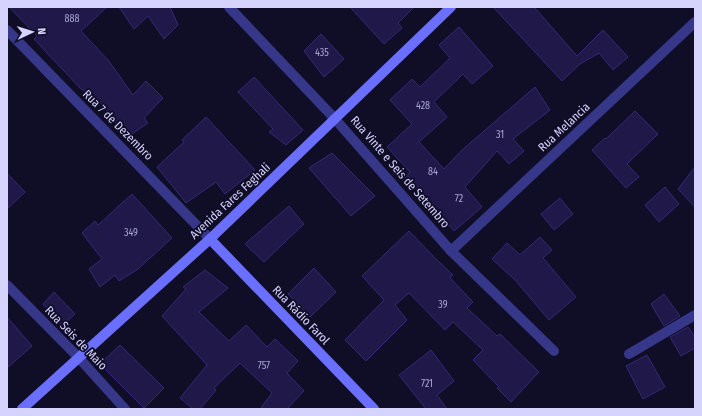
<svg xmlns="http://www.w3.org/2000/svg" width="702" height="416" font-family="'Fira Sans Condensed',sans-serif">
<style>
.building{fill:#1f1849;stroke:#342976}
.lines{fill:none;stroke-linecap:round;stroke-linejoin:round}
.street{stroke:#363788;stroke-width:10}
.secondary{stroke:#6a6fff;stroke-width:10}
.labels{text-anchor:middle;stroke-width:3.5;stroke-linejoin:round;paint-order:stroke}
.number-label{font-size:10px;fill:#a8a4d2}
.street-label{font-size:12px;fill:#d6d3ff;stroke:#100e27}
</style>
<rect width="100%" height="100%" fill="#100e27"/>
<g class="building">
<path d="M9,7h98l-26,24 27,29 25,35 13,-14 17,17 -19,20 4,5 -22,15 -24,-34 -22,-16 -33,-35 -13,-14 3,-3z"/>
<path d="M119,7h51l8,18 -14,14 -16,-23 -14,13z"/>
<path d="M350,7h64l-16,16 4,5 -18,16z"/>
<path d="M493,7h41l43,49 26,-26 25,27 -15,13 -14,-17 -19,11 -18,17z"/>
<path d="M459,27l34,39 -21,18 -9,-10 -29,28 13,15 -28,25 25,27 18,-19 73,-63 15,23 -37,29 11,12 -15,13 -12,-13 -32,36 17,20 -28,24 -23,-27 -26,-26 5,-6 -23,-25 25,-23 -22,-24 22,-21 8,8 30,-29 -11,-13z"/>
<path d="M321,34l23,25 -20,18 -20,-26z"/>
<path d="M254,77l49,53 -17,15 -17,-13 4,-3 -35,-37z"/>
<path d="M635,111l23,23 -31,30 12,13 -13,11 -34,-38 13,-12 1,1z"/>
<path d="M206,117l49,53 -30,24 -9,-12 -30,21 -29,-36 27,-25 -2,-2z"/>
<path d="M332,153l43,43 -24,20 -42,-48z"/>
<path d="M695,167v40l-17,-18z"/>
<path d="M7,173l18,19 -18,17z"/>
<path d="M665,187l14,17 -20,18 -14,-17z"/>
<path d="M132,194l40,44 -34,31 -19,12 -4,-6 -15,12 -11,-18 13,-10 -20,-26 13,-12 3,4z"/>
<path d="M560,198l13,16 -19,16 -13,-16z"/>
<path d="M289,206l15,18 -40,38 -19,-18z"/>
<path d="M409,231l29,30 15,14 -3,3 23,24 -6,6 30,28 3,-2 39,38 -28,30 -14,-14 2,-1 -26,-27 10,-10 -30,-28 -8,8 -36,-37 -14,12 12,15 -41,41 -21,-21 39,-40 -22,-24z"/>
<path d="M540,237l12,13 -9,8 33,39 -27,23 -33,-39 -24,-22 15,-16 13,12z"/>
<path d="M314,268l22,24 -26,25 -22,-23z"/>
<path d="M205,270l23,18 -29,24 30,29 17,-16 21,22 8,-8 23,22 -11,12 17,18 -17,18h-27l12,-16 -32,-30 -26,25 2,2 -16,19h-7l-13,-11 27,-33 -45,-49 24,-27 -3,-2z"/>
<path d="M54,292l21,22 -13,12 -19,-22z"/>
<path d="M664,294l16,22 -16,10 -13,-22z"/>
<path d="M7,317l25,29 -25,22z"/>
<path d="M688,327l7,10v11l-14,8 -11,-19z"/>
<path d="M120,345l44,43 -20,20 -44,-44z"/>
<path d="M431,350l23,31 -17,14 10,14h-21l-27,-34z"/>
<path d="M647,355l18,32 -22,12 -17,-33z"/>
</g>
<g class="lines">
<g class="street">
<path d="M229,7l106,112 116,132 103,100"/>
<path d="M7,30l203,209"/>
<path d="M451,251l244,-229"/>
<path d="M7,285l72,73 46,51"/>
<path d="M629,354l66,-39"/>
</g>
<g class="secondary">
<path d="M210,239l164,170"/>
<path d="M22,409l188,-170 241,-232"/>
</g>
</g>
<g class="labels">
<g class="number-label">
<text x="72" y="22">888</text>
<text x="322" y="56">435</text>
<text x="423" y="109">428</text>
<text x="500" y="138">31</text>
<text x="433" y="175">84</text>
<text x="459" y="202">72</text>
<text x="131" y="236">349</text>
<text x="443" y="308">39</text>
<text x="264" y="369">757</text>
<text x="427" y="387">721</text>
</g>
<g class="street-label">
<text transform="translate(118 125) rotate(45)" y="4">Rua 7 de Dezembro</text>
<text transform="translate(564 127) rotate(-43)" y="4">Rua Melancia</text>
<text transform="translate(400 172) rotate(49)" y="4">Rua Vinte e Seis de Setembro</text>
<text transform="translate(230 201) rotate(-43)" y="4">Avenida Fares Feghali</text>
<text transform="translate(301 315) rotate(46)" y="4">Rua Rádio Farol</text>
<text transform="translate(76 338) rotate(46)" y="4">Rua Seis de Maio</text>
</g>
</g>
<rect width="702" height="416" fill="none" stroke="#d6d3ff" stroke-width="16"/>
<g transform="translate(32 32) rotate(86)" stroke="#100e27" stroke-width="3" paint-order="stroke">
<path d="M0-3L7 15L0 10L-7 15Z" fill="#d6d3ff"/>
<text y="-6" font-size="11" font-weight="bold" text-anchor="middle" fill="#d6d3ff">N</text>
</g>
</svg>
